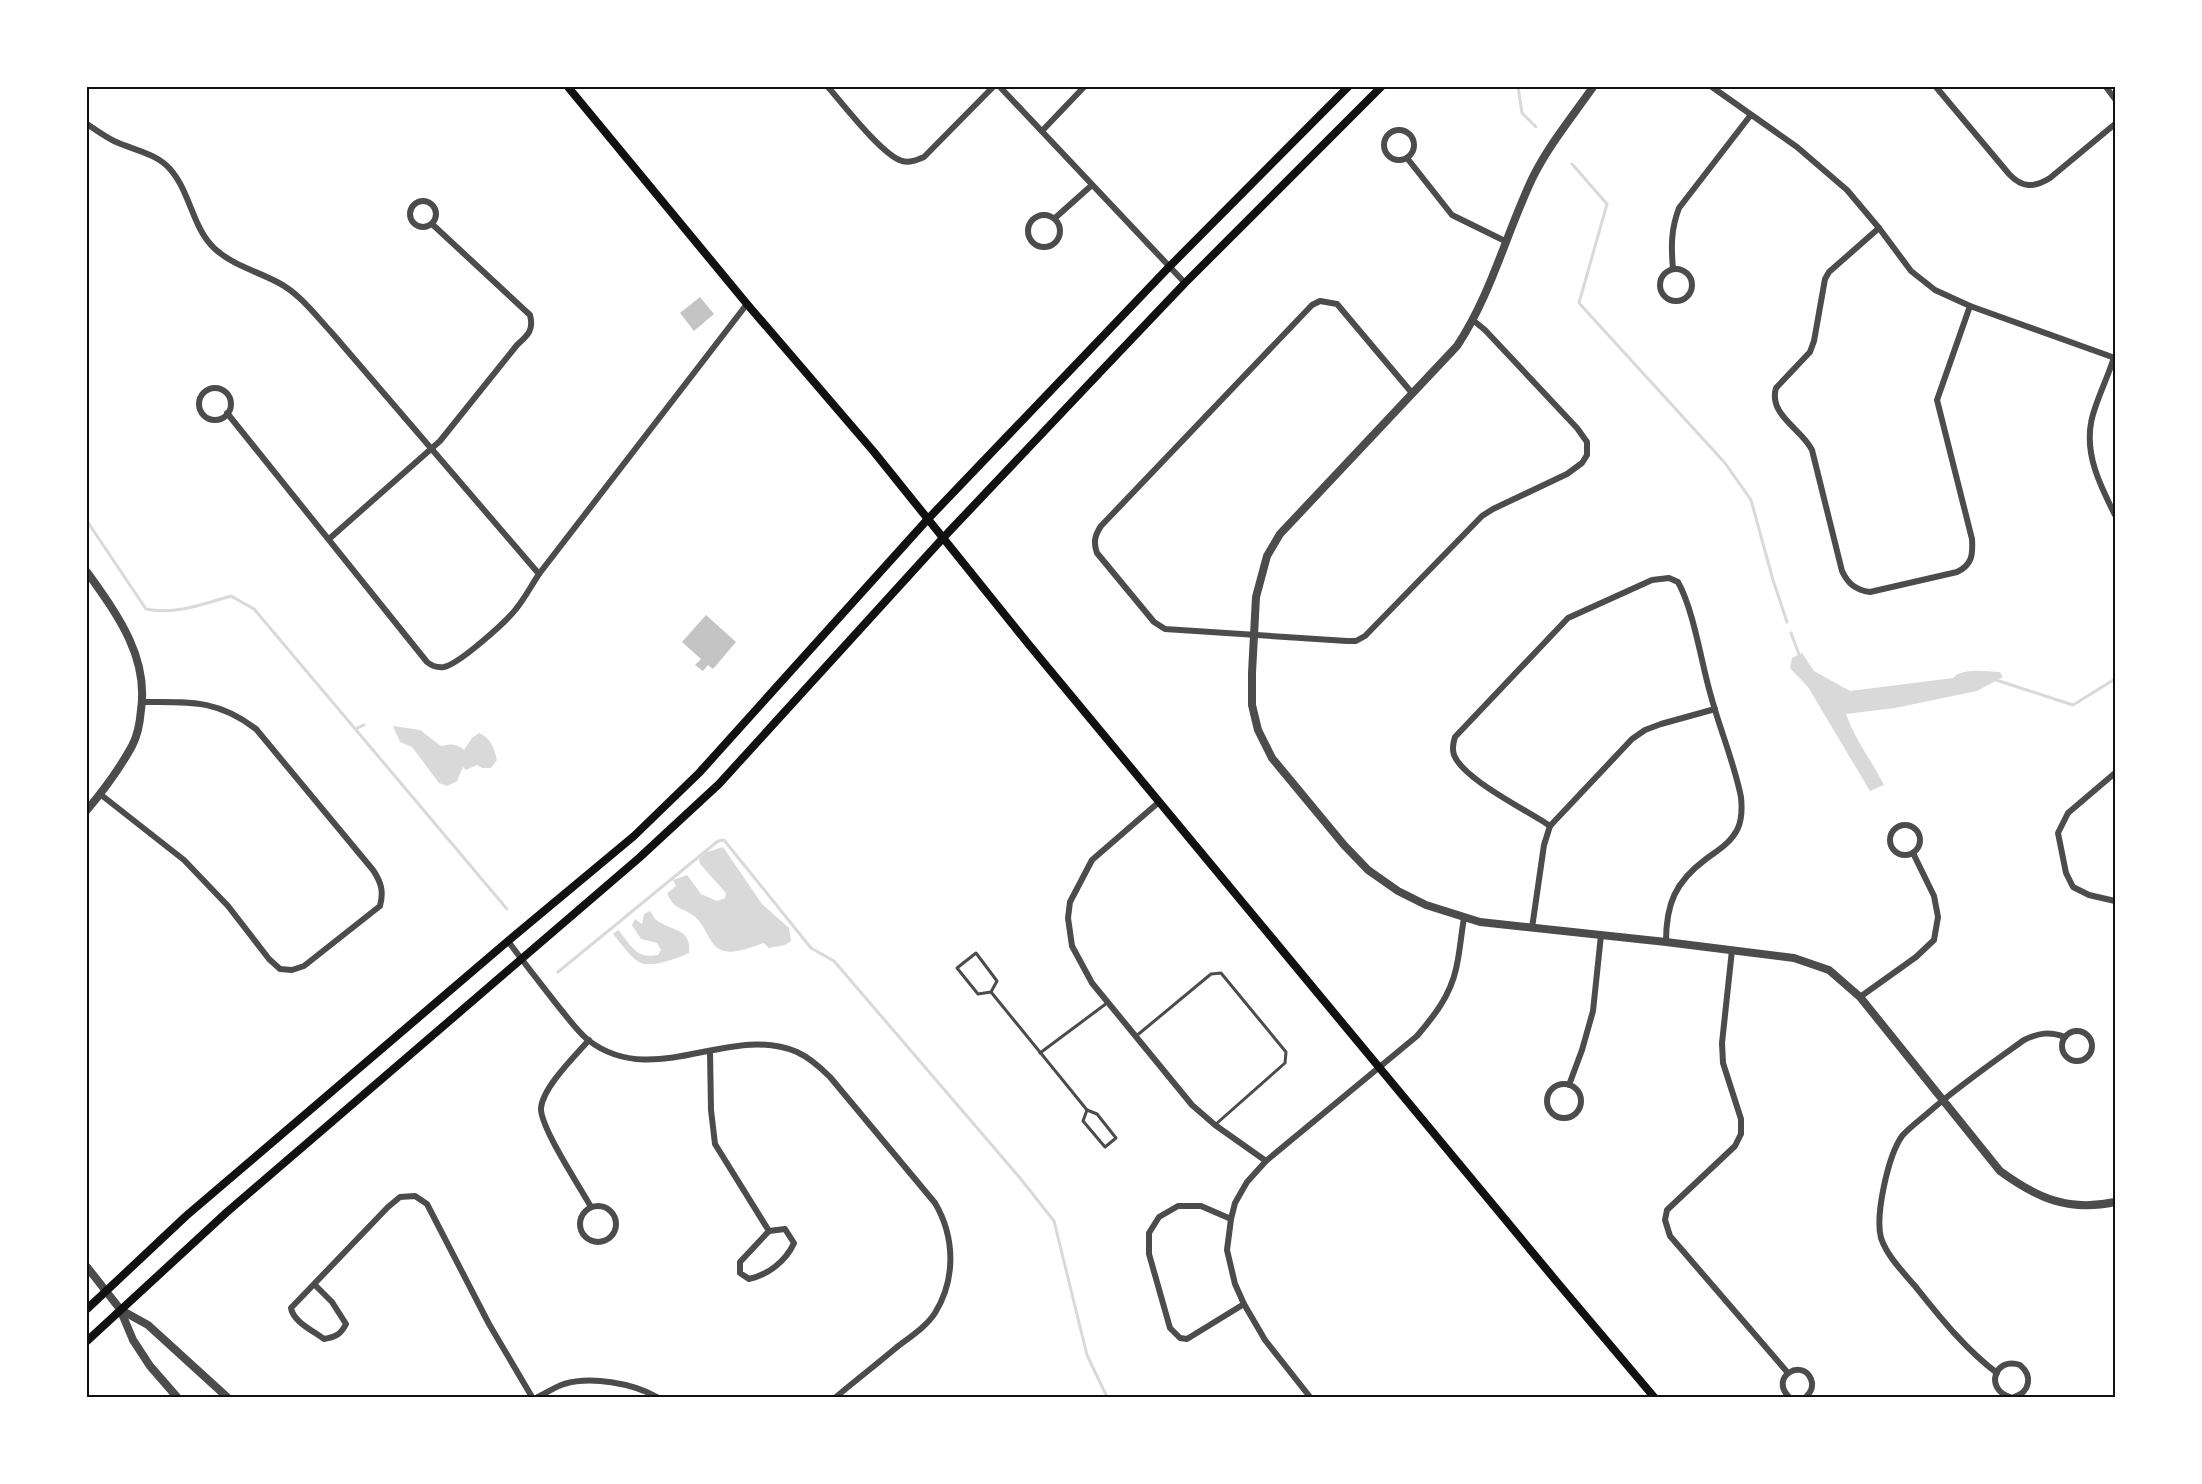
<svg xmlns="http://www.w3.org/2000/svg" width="2202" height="1484" font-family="'Public Sans',sans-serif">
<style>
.water{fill:#d9d9d9}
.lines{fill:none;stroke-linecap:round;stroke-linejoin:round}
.stream{stroke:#d9d9d9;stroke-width:3}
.building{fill:#c4c4c4}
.service{stroke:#4c4c4c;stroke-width:3}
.minor{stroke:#4c4c4c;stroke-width:6}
.tertiary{stroke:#4c4c4c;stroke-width:8}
.secondary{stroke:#111;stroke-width:8}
.neatline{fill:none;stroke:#111;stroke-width:2}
</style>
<rect width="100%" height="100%" fill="#fff"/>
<g class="water">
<path d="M1802,653l12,18 36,20 103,-13c11,-11 33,-6 47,-6l3,5 -26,14 -82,17 -49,6c9,26 26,47 38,71l-14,6 -62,-104 -18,-19 2,-10z"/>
<path d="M393,726l27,4 21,16c10,-2 15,-3 23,4l8,-12 7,-5c12,5 15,15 18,27l-6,8h-9l-5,-3 -11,5 -3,-3 -6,14 -10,5 -8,-3 -27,-36 -12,-5z"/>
<path d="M723,847l39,57 27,24 2,13 -6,4 -16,3 -5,-5c-18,6 -43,18 -54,-4 -4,-7 -9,-18 -16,-23 -12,-9 -20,-6 -27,-23l9,-7 -3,-6 14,-5 14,19 16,7 8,-3 1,-5 -26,-29 -1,-5 8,-7z"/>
<path d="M650,911c2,2 3,5 5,8 13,12 38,8 34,34 -11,5 -39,16 -50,9 -10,-6 -19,-20 -26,-28l5,-4c14,16 17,29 40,25l3,-5 -4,-7 -16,-4 -9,-14 3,-6 7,5 2,-10z"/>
</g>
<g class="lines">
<g class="stream">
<path d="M1518,87l4,26 14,14"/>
<path d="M1572,164l35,40 -28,99 146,160 26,37 22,80 14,42"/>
<path d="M87,521l59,88c29,6 58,-5 85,-13l23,13 253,300"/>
<path d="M1791,633l9,24"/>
<path d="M1996,680l77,25 42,-26"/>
<path d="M355,729l9,-4"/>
<path d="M558,972l160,-131 6,-1 87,108 23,13 186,217 34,43 33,134 20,42"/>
</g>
</g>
<g class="building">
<path d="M700,297l14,17 -20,17 -14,-18z"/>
<path d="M706,615l30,27 -23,27 -5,-4 -5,6 -8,-6 6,-6 -19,-17z"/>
</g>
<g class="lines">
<g class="service">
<path d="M976,953l21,28 -6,11 -13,2 -21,-26z"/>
<path d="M991,992l96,118 10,4 19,24 -11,9 -22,-26 4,-11"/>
<path d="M1135,1037l76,-63 10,-1 65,79 -1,11 -69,61"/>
<path d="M1040,1053l67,-50"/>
</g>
<g class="minor">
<path d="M828,87c15,17 54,68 74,74 8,2 15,-1 22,-4l69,-70"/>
<path d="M1000,87l185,196"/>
<path d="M1712,87l85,60 50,43 32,38 32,43 24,19 35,16 145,52"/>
<path d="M1936,87l73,87c13,14 25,14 41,4l65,-54"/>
<path d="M2106,87l9,12"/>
<path d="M87,124c9,6 17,12 27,17 19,9 42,12 56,28 21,24 22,59 45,80 19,17 42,22 64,34 21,11 37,33 53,50l207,241 208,-270"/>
<circle cx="1399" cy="145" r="15"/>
<path d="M1042,131l42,-44"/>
<path d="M1407,158l45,57 53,26"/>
<circle cx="423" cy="214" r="13"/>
<circle cx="1044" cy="231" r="16"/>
<path d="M1055,218l37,-33"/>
<path d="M1879,228l-50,44 -4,7 -11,62 -4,11 -34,36c-8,27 26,41 36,62l30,121c6,13 14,19 28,21l87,-20c15,-7 16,-17 15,-33l-35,-139 33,-94"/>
<circle cx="1676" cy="285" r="16"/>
<path d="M1673,269c-2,-23 -2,-40 6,-61l71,-92"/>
<path d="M2114,357c-6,21 -20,47 -23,66 -6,33 10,64 24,92"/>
<circle cx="215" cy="404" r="16"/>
<path d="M1412,393l-75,-89 -17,-3 -8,4 -211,221c-6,9 -8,16 -4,27l57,69 11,7 182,12h9l9,-5 117,-120 11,-7 74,-35 15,-11 5,-8v-13l-10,-14 -92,-98 -11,-9"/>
<path d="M227,413l200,249c5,4 10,6 17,5 15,-3 62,-45 72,-58 9,-11 15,-23 23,-35"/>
<path d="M329,539l111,-98 77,-96c11,-10 17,-15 13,-30l-98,-91"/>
<path d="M2115,773l-47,40 -10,20 8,40 7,14 16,8 26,6"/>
<path d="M100,794l84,66 44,46 41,53 11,10 12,1 12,-4 76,-60c4,-15 1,-24 -7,-36l-117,-141c-39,-30 -67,-27 -114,-27"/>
<path d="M1159,802l-67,58 -22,42 -2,16 4,28 20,37 100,122 23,20 51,36"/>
<circle cx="1905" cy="840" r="15"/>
<path d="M1550,826c-23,-16 -86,-46 -96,-71 -2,-6 -1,-12 1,-18l113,-119 84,-38 17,-2 9,4c16,29 23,80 33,114 9,34 23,66 30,101 1,10 1,22 -3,31 -7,15 -20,22 -32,31 -31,23 -40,45 -40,83"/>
<path d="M1532,928l12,-83 6,-19 82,-87 13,-9 16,-6 54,-15"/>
<path d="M508,941c16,22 33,43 50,65 10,12 19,25 30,34 66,51 141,-17 209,12 13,6 23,15 33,25l105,126c20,34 21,76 0,110 -9,14 -25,24 -38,34 -20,17 -41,33 -61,50"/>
<path d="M1732,950l-10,93 1,20 18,56v15l-6,12 -68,64 -2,10 5,16 118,137"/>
<path d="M1860,997l56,-40 18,-17 4,-23 -4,-21 -21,-43"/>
<circle cx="2077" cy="1046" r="15"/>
<path d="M589,1040c-14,16 -46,47 -48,68 -1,19 39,79 50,99"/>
<path d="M710,1051l1,59 4,34 54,87"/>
<circle cx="1564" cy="1101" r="17"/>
<path d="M1569,1085l13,-35 11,-39 8,-76"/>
<circle cx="598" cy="1224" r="18"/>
<path d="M1231,1219l-30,-13h-23l-19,11 -10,16v21l21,74 10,10 7,1 57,-35"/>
<path d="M785,1229l9,14c-8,18 -26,32 -45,36l-9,-6v-11l29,-31z"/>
<path d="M315,1285l17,17 14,22c-5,10 -10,13 -22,15 -10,-8 -31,-17 -33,-31l97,-101 12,-10 15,-1 12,8 62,120 43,73"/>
<path d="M1997,1373c-32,-24 -57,-56 -82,-87 -12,-14 -28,-30 -34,-48 -6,-23 7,-82 21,-102 8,-9 18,-16 27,-24 30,-26 63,-49 95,-72 15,-7 25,-9 41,-3"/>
<path d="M538,1397c8,-4 17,-10 26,-13 27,-8 68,-1 93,13"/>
<path d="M1310,1397l-45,-57 -21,-36 -9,-20 -8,-34 4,-31 4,-16 12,-21 19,-21 151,-125c17,-20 33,-40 39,-67 4,-17 5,-34 8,-51"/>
<path d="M1789,1397c-20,-20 13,-39 22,-18 3,7 0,13 -5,18"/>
<path d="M2010,1397c-26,-8 -15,-41 10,-32 13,11 10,27 -6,32"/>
</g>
<g class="tertiary">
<path d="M1593,87c-21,30 -45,59 -61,92 -26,55 -41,116 -75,167l-177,188 -13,22 -11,41 -4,76v32l6,25 14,28 72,87 24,25 30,21 28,14 54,17 186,20 128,16 35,12 31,27 140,174c37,27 68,41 115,31"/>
<path d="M87,572c29,41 62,84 54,138 -1,12 -3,25 -9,36 -12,22 -29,45 -45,64"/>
<path d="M87,1267l33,42 13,31 17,26 27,31"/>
<path d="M121,1310l27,15 79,72"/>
</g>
<g class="secondary">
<path d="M568,87l179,217 127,148 156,194 527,636 97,115"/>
<path d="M87,1309l99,-93 322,-275 126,-105 65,-63 228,-253 242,-253 179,-180"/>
<path d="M87,1341l140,-129 412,-354 80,-74 224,-246 162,-171 80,-84 196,-196"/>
</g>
</g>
<rect width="2202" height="1484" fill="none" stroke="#ffffff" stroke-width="177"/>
<rect x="88" y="88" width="2026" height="1308" class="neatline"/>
</svg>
